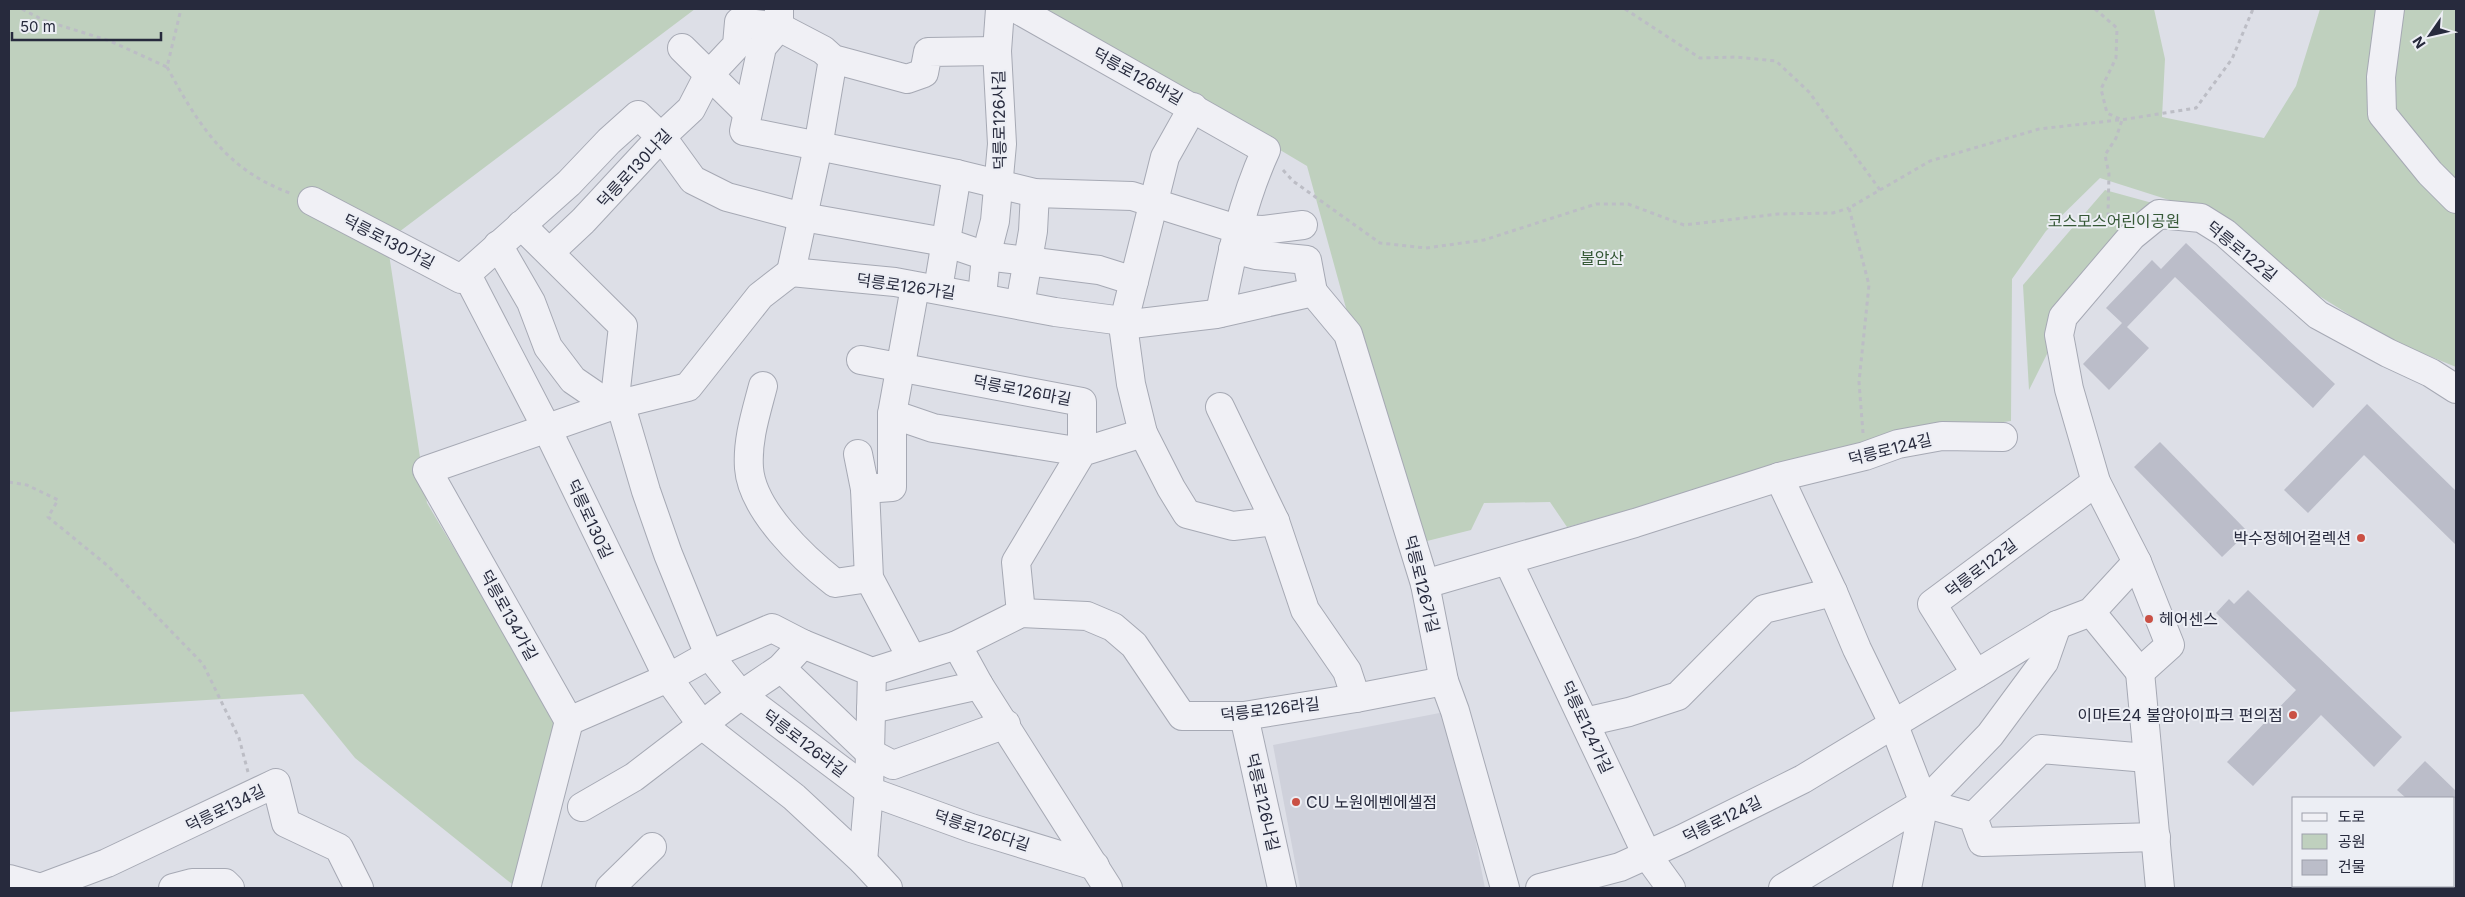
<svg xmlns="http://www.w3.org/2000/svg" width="2465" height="897" font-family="Inter,'Noto Sans KR',sans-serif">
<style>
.built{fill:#cfd1db}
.green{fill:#bfd0be}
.building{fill:#bbbdc9}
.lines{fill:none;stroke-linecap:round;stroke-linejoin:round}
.minor-casing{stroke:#a6a9b4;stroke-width:30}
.path{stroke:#bcbdc5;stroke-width:3;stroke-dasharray:4 4;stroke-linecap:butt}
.minor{stroke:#f0f0f5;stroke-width:28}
.poi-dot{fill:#ca5044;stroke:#eceef4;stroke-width:2}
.labels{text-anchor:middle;stroke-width:4;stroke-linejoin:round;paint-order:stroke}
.street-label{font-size:16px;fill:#272a3d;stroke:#eceef4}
.park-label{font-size:16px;fill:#355836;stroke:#eceef4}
.poi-label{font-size:16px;fill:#272a3d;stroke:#eceef4;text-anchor:end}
</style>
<rect width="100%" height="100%" fill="#dddfe7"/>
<path class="built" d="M1450,711l35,177h-185l-27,-143z"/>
<g class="green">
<path d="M9,9h686l-308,232 40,262 129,216 -39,169 -162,-130 -52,-64 -294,18z"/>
<path d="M1042,9h1112l11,50 -3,58 102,21 32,-52 24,-77h136v358l-66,-27 -74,-46 -84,-74 -132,-42 -54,53 -34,48 -1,142 -117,16 -327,90 -17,-25 -66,1 -13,27 -60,15 -104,-379z"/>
<path d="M2105,190l62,17 -104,115 -34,68 -6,-105z"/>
</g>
<g class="building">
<path d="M2186,243l149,141 -22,24 -138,-131 -48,50 22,21 -40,42 -26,-26 39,-41 -16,-15 46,-48 9,9z"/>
<path d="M2367,404l89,87v54l-92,-90 -56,58 -24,-23z"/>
<path d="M2160,442l88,90 -26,25 -88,-90z"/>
<path d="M2248,590l154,147 -28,30 -53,-52 -68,71 -26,-24 69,-72 -80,-77 13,-14 5,5z"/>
<path d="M2425,761l31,30v7h-50l-9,-8z"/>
</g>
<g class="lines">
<defs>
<g id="minor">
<path d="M1017,9l249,141c-24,52 -35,107 -46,163"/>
<path d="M2390,9l-9,68 1,37 48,59 26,26"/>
<path d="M779,10v17l44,23 10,9 74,20 17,-6 4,-21 69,-1"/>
<path d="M779,27l-17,20 -18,84 213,43 78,19 97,3 105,33 27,1 39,-5"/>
<path d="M682,48l65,64"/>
<path d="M1193,107l-28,50 -42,168 8,59 12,49 28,55 16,26 46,12 42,-5"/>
<path d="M312,201l149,78 108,-96 40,-42 29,-26 26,25 29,40 34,17 76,20 142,25 41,14 113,14 35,11"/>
<path d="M521,225l102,101 -7,63 30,102 22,63 41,101 32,40 128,96 102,37 124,38"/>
<path d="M498,245l33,57 17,45 25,33 38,26"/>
<path d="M1233,249l23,6 51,5 6,32"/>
<path d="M550,252l33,-31 78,-84 30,-28 17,-33 29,-31 2,-23 40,5"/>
<path d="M791,272l104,10 160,30 68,9v4l93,-11 97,-22 35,42 77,250 19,97 11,30 50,177"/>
<path d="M791,272l27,-125 15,-88"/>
<path d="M467,275l80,154 121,249 34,47 92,72 69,64 25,27"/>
<path d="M938,289l19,-115"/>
<path d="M982,297l4,-41 9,-35 7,-77 -5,-93 3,-42"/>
<path d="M1020,305l13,-74 2,-38"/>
<path d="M861,360l221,42v50l-149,-24 -41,-14"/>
<path d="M763,386c-7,27 -16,54 -14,82 3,42 54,90 86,115l34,-5"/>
<path d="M1220,407l55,114 30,89 42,61 9,27"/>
<path d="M858,454l7,35"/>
<path d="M1779,477l54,115 24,57 36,74 31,80 -17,85"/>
<path d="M1508,561l139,294 24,33"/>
<path d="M1425,584l210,-61 144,-46 86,-21 33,-12 44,-8 61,1"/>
<path d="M2091,612l49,60"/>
<path d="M1021,613l-5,-51 66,-110 61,-19"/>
<path d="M957,645l22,40 129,203"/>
<path d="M912,659l-43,-81 -4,-89 27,-2v-73l23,-127"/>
<path d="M781,668l89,85 23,12 113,-41"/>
<path d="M2140,672l30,-27 -33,-83 -41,-80 -27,-93 -10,-54 4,-18 69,-81 27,-22 42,4 24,15 93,82 70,38 43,20 25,16"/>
<path d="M2140,672l20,216"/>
<path d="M1976,674l-44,-70 164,-122"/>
<path d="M871,709l108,-24"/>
<path d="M1244,716l38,172"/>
<path d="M569,721l99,-43 41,-23 63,-27 31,16 69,28 85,-27 64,-32 66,3 26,11 21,18 48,71h62l112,-18 88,-17"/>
<path d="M1585,722l44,-10 49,-16 86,-87 69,-17"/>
<path d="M1924,803l49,14 9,25 174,-5"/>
<path d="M582,807l52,-30 107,-82 40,-27 22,-24"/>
<path d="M1973,817l68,-68 106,9"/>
<path d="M863,861l6,-70 3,-119"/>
<path d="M9,879l32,9"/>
<path d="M40,888l67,-25 169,-80 10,40 53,25 20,40"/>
<path d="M173,888l19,-5h33l5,5"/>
<path d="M526,888l43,-167 -142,-251 184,-64 77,-19 72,-91 31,-24"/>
<path d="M610,888l42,-41"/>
<path d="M1540,888l80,-21 62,-28 121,-60 254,-154 34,-13 46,-50"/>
<path d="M1783,888l141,-85 66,-68 54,-73 13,-37"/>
</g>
</defs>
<use href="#minor" class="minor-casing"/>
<g class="path">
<path d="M22,9l21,11 67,21 57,26 14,-58"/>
<path d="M1625,9l75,49 36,-1 40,4 33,31 71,98"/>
<path d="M2095,9l22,19 -1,30 -15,31 6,24 15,7 -6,18 -11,17 4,19 -1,40 8,7"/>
<path d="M167,67c31,57 59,103 123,126"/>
<path d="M1283,170l10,11 87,62 46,5 58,-8 112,-36h32l56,21 94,-11 55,-1 16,-5"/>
<path d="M1863,433l-4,-51 10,-97 -20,-77 81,-47 109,-32 88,-10 69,-11 36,-49 21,-50"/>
<path d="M9,482l18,3 31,15 -10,17 60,49 95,98 36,74 9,34"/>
</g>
<use href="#minor" class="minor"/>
</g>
<g class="poi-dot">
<circle cx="2361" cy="538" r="5"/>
<circle cx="2149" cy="619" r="5"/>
<circle cx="2293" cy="715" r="5"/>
<circle cx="1296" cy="802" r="5"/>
</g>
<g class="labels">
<g class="street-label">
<text transform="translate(1138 76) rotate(29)" y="6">덕릉로126바길</text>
<text transform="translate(999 120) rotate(-91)" y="6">덕릉로126사길</text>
<text transform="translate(634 168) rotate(-47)" y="6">덕릉로130나길</text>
<text transform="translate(389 241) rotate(27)" y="6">덕릉로130가길</text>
<text transform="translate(2242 251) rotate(39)" y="6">덕릉로122길</text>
<text transform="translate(906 286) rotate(8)" y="6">덕릉로126가길</text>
<text transform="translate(1022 390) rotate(11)" y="6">덕릉로126마길</text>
<text transform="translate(1890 449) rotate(-14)" y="6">덕릉로124길</text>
<text transform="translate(590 519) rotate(65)" y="6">덕릉로130길</text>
<text transform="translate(1981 568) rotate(-37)" y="6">덕릉로122길</text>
<text transform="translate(1422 584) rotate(76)" y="6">덕릉로126가길</text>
<text transform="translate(509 615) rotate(61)" y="6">덕릉로134가길</text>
<text transform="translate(1270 709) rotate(-7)" y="6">덕릉로126라길</text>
<text transform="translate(1587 727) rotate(65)" y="6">덕릉로124가길</text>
<text transform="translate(805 743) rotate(37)" y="6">덕릉로126라길</text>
<text transform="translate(1263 802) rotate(77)" y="6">덕릉로126나길</text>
<text transform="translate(225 808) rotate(-26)" y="6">덕릉로134길</text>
<text transform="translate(1722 819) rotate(-26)" y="6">덕릉로124길</text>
<text transform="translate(982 830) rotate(18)" y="6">덕릉로126다길</text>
</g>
<g class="park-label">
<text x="2114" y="227">코스모스어린이공원</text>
<text x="1602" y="264">불암산</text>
</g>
<g class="poi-label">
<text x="2351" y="544">박수정헤어컬렉션</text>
<text x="2159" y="625" text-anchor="start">헤어센스</text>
<text x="2283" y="721">이마트24 불암아이파크 편의점</text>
<text x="1306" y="808" text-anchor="start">CU 노원에벤에셀점</text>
</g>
</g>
<rect width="2465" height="897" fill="none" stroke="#272a3d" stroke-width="20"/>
<rect x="2292" y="797" width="162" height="90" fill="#eceef4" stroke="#9da0ab"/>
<rect x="2302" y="813" width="25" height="8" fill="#f0f0f5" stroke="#9da0ab"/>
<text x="2338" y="822" font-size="15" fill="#272a3d">도로</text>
<rect x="2302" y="834" width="25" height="15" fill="#bfd0be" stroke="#9da0ab"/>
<text x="2338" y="847" font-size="15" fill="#272a3d">공원</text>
<rect x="2302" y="860" width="25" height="15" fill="#bbbdc9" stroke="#9da0ab"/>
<text x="2338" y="872" font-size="15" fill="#272a3d">건물</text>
<g transform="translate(2430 35) rotate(236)" stroke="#eceef4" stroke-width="4" paint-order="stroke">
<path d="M0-4L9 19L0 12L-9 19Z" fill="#272a3d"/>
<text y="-8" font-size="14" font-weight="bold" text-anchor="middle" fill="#272a3d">N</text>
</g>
<path d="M12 32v8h149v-8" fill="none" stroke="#272a3d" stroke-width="2.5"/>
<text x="20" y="32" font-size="15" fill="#272a3d" stroke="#eceef4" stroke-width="4" paint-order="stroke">50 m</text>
</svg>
